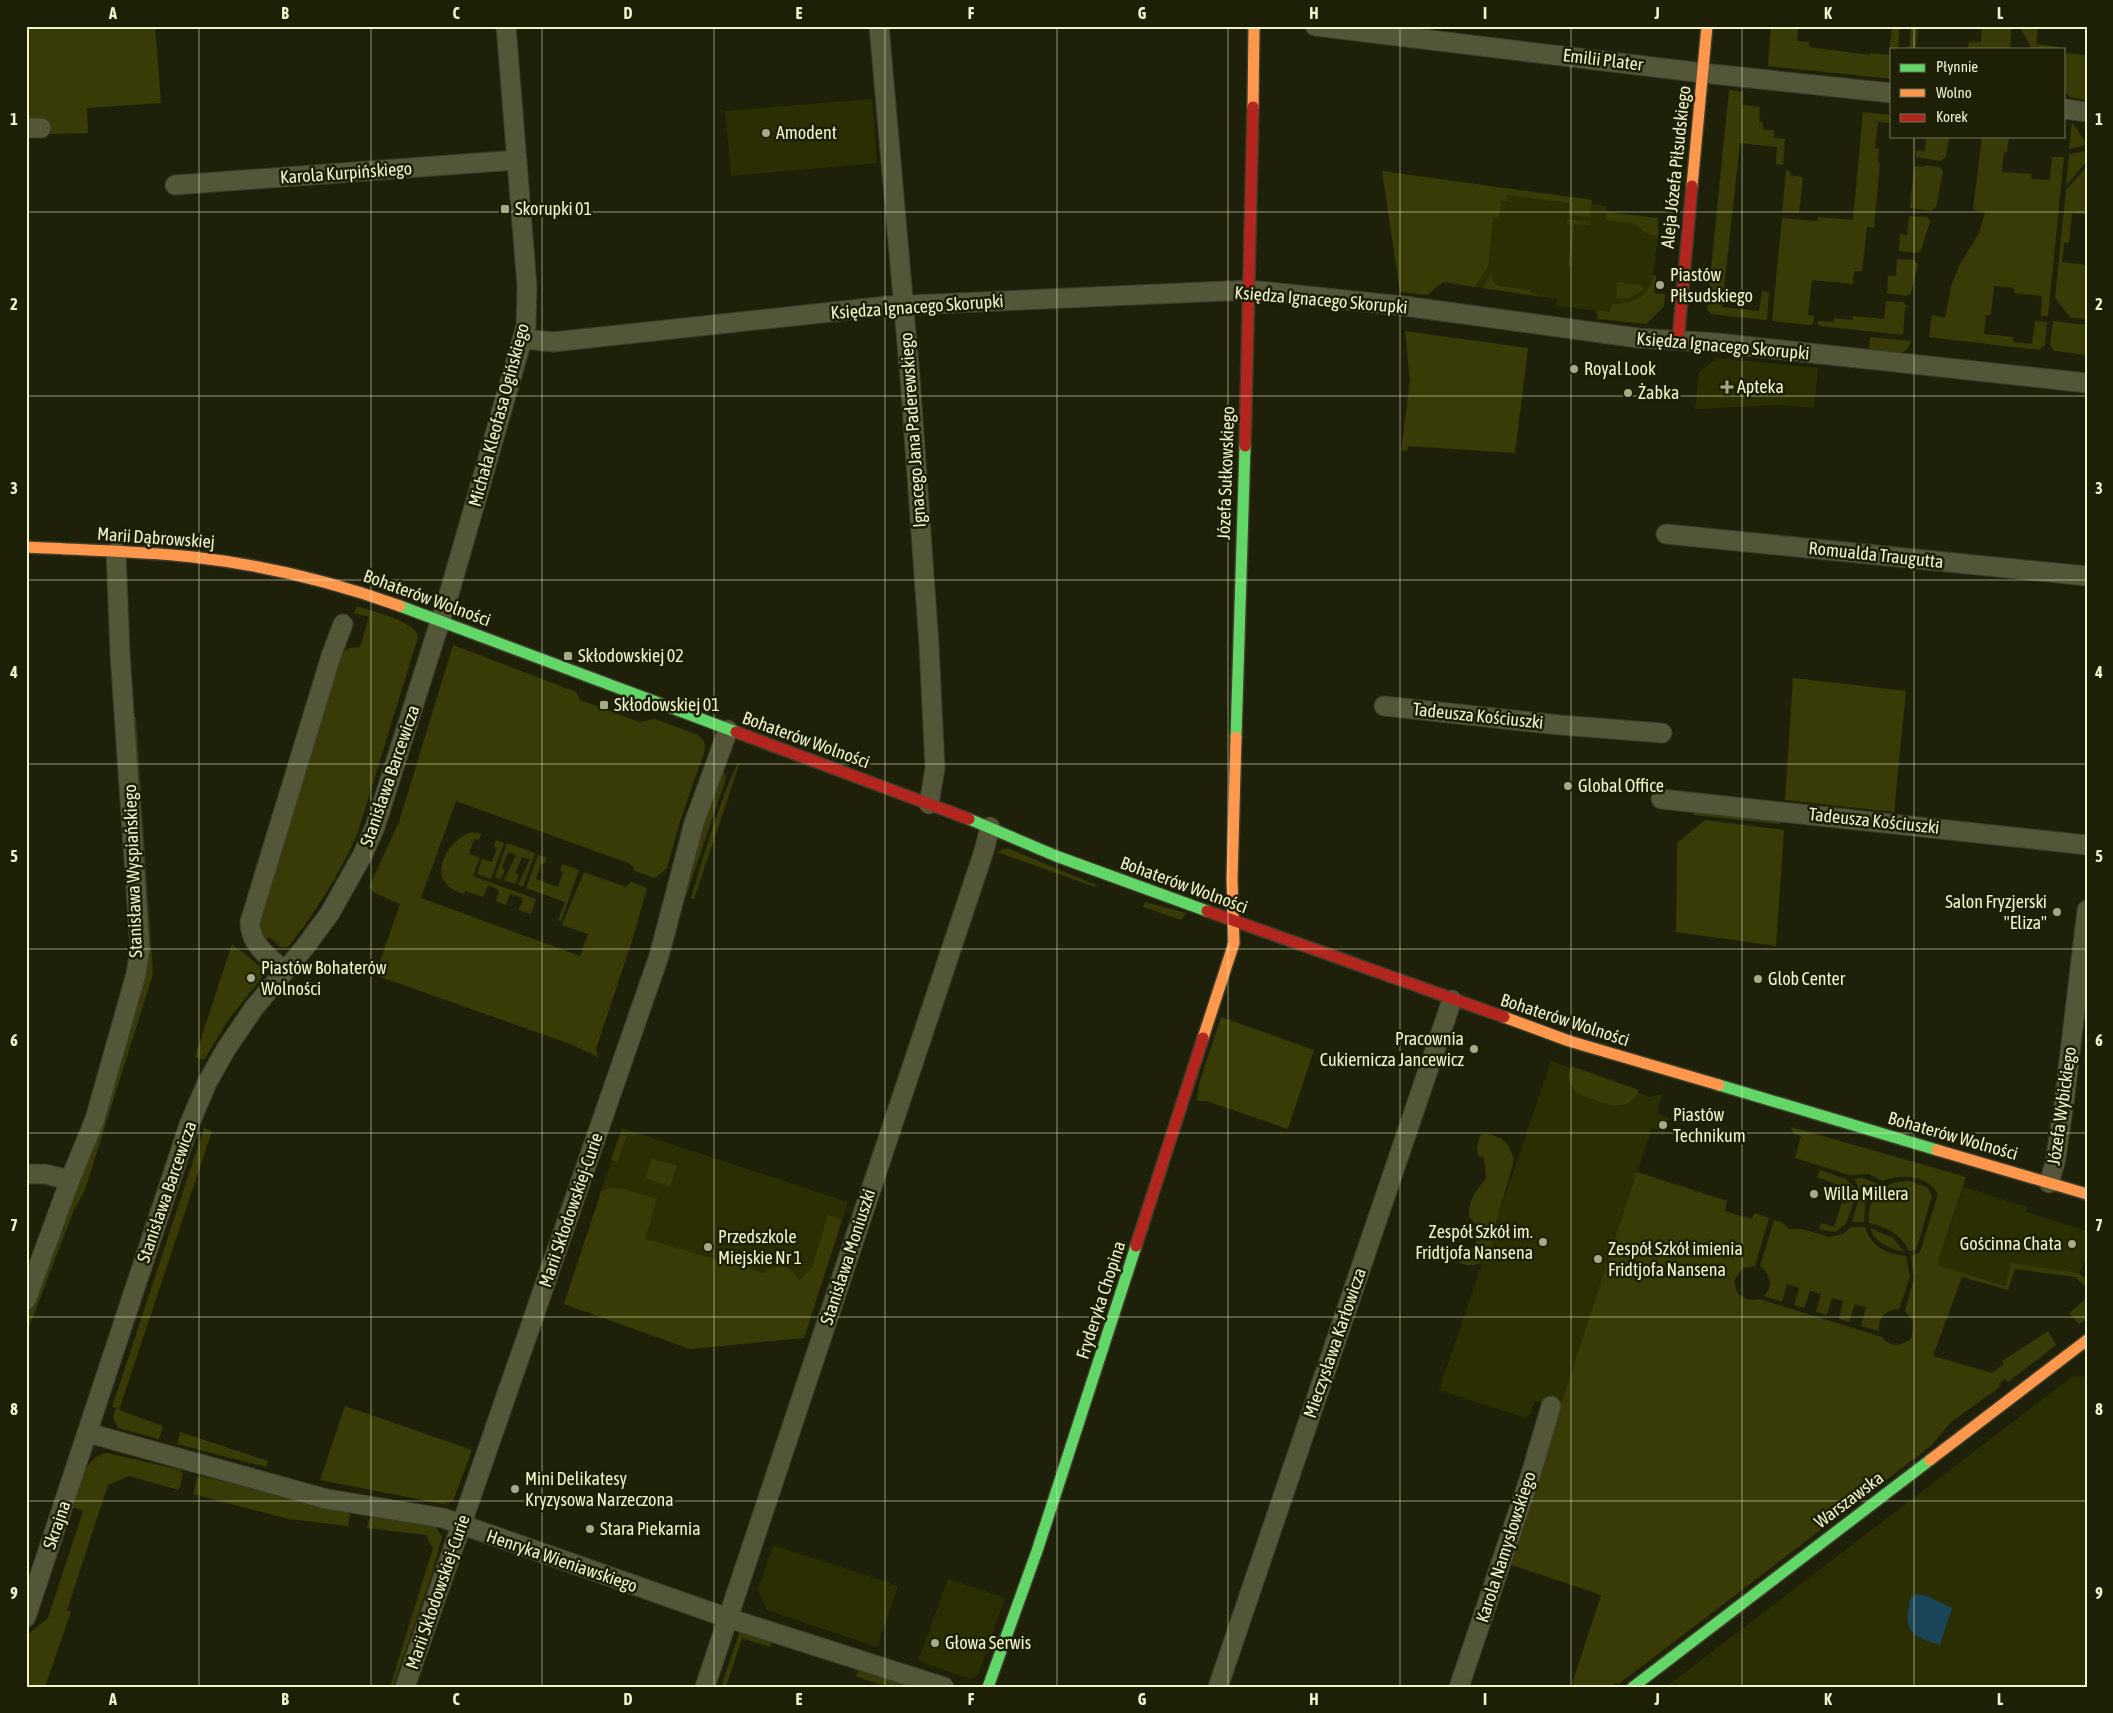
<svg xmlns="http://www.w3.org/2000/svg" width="2113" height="1713" font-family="'Asap Condensed',sans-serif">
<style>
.built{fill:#2b2e01}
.green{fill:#383b06}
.water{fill:#1a4457}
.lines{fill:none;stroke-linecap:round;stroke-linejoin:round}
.street-casing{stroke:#3b3c2b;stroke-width:21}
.fast-casing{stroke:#3b3c2b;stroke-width:14}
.slow-casing{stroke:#3b3c2b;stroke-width:14}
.jam-casing{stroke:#3b3c2b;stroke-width:14}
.street{stroke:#535638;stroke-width:19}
.fast{stroke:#63d668;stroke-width:11}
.slow{stroke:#ff974d;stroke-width:11}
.jam{stroke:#b3261e;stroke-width:11}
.grid{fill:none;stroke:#eff4cd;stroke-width:1;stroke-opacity:0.55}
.poi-dot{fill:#a6aa89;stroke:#1d1f07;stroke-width:2}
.labels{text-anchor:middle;stroke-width:5;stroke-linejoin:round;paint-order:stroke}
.street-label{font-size:18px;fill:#eff4cd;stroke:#1d1f07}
.poi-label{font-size:18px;fill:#eff4cd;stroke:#1d1f07;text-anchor:start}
.neatline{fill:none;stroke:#eff4cd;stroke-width:2}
.grid-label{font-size:16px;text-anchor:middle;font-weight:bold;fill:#eff4cd}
</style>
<rect width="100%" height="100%" fill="#1f200a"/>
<g class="built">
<path d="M872,99l5,64 -146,13 -6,-65z"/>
<path d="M1497,188l95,12v4l14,2v6l52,6v19l-7,52 -18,13 -22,2 -1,8 -54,-6 1,-7 -82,-12 13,-20 -1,-24z"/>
<path d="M1717,358l101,10 -4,40 -33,-3 -86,4 4,-37z"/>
<path d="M1551,1061l99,36 12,-3 -5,19 12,5 -4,15 -13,-5 -15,44 90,29 -156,172 -10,36 -26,-8 -5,13 -4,4 -87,-28z"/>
<path d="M622,1128l226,74 -44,136 -114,11 -126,-45z"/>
<path d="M1964,1187l63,20 -1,5 61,19v26l-8,16 -66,-10 -8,23 -68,-21z"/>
<path d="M2073,1376l14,1v310h-421z"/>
<path d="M773,1545l125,41 -21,61 -110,-37 -9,-20z"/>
<path d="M948,1579l57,19 -27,77 -8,4 -52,-18z"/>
</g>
<g class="green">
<path d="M26,26h129l6,77 -74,5 1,25 -40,1 -1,-15 -21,1z"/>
<path d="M1771,26h27l-1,15 12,1v5l61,8v-2l19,2 3,-28 8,-1 -2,23h-6v30l-124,-13z"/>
<path d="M1911,26h7l-2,23h-7z"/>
<path d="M1982,26h30l-2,23h-42l1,-7h12z"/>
<path d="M2019,26h19l-2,18 24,3v2h-28z"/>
<path d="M2087,45v55l-17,-3 -6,-6v-38l21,2z"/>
<path d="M1729,90l14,2 -1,13 18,2 -1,15h4v8h11v8l11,1 -2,26 -7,-1 1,-17 -37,-4 -18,164 37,4 3,-20 7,1 -2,27 -2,1 -54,-6 -4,-5z"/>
<path d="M1863,112l29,3v8l-14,-1 -3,26 4,1 -1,14 2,1 -6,64 -7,-1 -5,44h-8l-1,13 -41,-4 -4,35 6,1 -1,7 -3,2 -38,-4 10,-103 35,3 1,-4 35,3z"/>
<path d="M2072,122l15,22v1l-18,4z"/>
<path d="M1926,136h23l-3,21 -6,4 -24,-4v-6h9z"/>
<path d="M1982,136h27l-2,16h-3l-2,20 29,2v5l19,1 2,-23h12l-16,159h-7l1,-20 -28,-3v-5l-20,-2 -3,29h-5l-2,19 29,3v5l19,2 3,-23 12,1 -2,23 -6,5 -110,-13 3,-22 13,3 6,-32 8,-20 20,-33 6,-21 -12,-2z"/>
<path d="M2087,151v10l-21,25 3,-32z"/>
<path d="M1925,165l15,2 3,5 -7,35 -5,4 -21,-3 4,-42 11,1z"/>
<path d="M2087,166v49l-15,-2 -3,30h-5l-2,19 25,3v54l-16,-1 -16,-20 11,-108z"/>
<path d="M1786,170l4,1v4l13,2 -4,36 -17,-1z"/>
<path d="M1382,171l210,29 -2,17 -22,-2 1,-12 -62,-8v6h-6l-2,17h-6l-5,49 -13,20 -32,-5 -16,13 -27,-3z"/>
<path d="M1606,212l52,6v19l-10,-3 -16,-11 -26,-3z"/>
<path d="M1909,216l19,1 2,5 -9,28 -5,3 -17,-2 1,-17 7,1z"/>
<path d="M1568,219l22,3 -1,3 -15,-1 -4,42h-2l4,-41 -5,-1z"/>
<path d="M1897,259l17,1 4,4 -7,29 -5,3 -19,-3 1,-17h8z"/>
<path d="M1491,274l2,8 5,4 33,4v3l13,4 -62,-9z"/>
<path d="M1653,275l3,1 -2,17 11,1 -1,12 -18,18 -48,-5 -2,-9 14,2 1,-8c21,-1 39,-6 42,-29z"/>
<path d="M1617,282l24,3 3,4 -14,9 -14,1z"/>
<path d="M1886,301l17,1 5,5 -3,1 -2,27 -82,-9 -3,-2v-3l16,1v-4l18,2 1,-4 31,3z"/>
<path d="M2053,321l34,4v30l-33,-4 -4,-6z"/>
<path d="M1405,331l123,17 -13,105 -107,-7 -1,4 -6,1 9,-71z"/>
<path d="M1870,337l41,4 -4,9 -6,3 -29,-2 -3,-3z"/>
<path d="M357,606c14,5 61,16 61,31l-61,198c-19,41 -41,77 -69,112h-7l-12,-10 -4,4 -6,-20 82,-268 8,-5 11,-1 9,-30 -15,-4z"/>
<path d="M453,645l123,47 4,8 59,22 16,-3 43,16 6,6 1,9 -24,68 -14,50 -12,10 -20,-7 -4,-7 -175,-63 -35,97 159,58 8,-22 -26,-9 22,-53 42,15 5,-5 16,6 -15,53 -36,108 2,8 -28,-13 -195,-69 25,-71 -25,-11 -6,-6 30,-65z"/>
<path d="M1793,678l113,13 -12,121 -109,-12z"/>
<path d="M136,717l17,257 -68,216 -11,20 -48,125v-12l6,-19 44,-117 35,-86 4,-30 23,-83 -9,-270z"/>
<path d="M740,762l-46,137 -3,-1c5,-18 40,-133 49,-136z"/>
<path d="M723,769l3,9 -40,118 -1,-2 15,-60z"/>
<path d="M1694,809l91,10 -6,5 -85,-9z"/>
<path d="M1705,820l79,10 -8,116 -100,-14 1,-89z"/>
<path d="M472,832l9,2 -2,6 -5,-1 -5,15 11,4 -7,18 63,23 -5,15 -12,-4 4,-12 -13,-4 -4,11 -10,-4 3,-11 -11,-5 -5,12 -18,-6 -1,3c-8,-3 -15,-5 -20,-13 -10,-17 10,-45 28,-49z"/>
<path d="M496,840l8,3 -13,36 -14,-5 5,-15 10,3 5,-14 -3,-2z"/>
<path d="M507,843l28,10 -12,34 -5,-2 12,-26 -8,-2 -7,16 4,2 -4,9 -11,-4 12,-25 -8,-3 -6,16 3,2 -4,9 -6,-2z"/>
<path d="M1003,849h7l86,36 -1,2 -98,-35z"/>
<path d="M538,855l9,3 -3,6 -3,-1 -5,16 22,8 5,-15 -3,-2 2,-6 17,6 -18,51 -3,-1 7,-18 -39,-14z"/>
<path d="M1145,902l41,11 -5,7 -38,-13z"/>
<path d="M232,944l29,23 2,9 -34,43 -25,41 -9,-3z"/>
<path d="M1221,1017l93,33 -26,79 -82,-28h-9l2,-17z"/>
<path d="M1571,1066l68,24c-12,29 -42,10 -64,2l-7,-15z"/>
<path d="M1791,1127l175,50 -29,88 68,21 7,-23 67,10 8,7v8l-12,-11 -60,-8 -7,21 -46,-13 -29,79 59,17 12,-9 -2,-3 46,-30 8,14 -48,37 -3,-3 -7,5 3,2 -51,37 -18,22 -312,238 -15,4h-23l-10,-3 29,-89 -92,-31 128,-392 90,29 -2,10 27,8 2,-6 15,5 -14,48 -12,2 -8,11c-2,14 9,24 24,20l123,38c8,11 21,10 30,0l1,-16 -8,-10 9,-33 -3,-22 9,-4 18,-58c-11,-20 -37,-20 -56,-13l-13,-7 -20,1 -54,-17 6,-22 -8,-3z"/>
<path d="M204,1128l8,3 -93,279 44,16 -4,13 -41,-11 -5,-11 3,-9 -4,-1z"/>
<path d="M620,1134l7,2 -10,26 -6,-2z"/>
<path d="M1486,1134c17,2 24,10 28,26l-20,70 -3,25c-10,11 -23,14 -36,5l2,-7 11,-3 8,-5 -1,-22 -6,-6c0,-18 6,-25 17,-38l-2,-21 -6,-3 -1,-8 3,-12z"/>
<path d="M652,1159l25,6 -7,22 -25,-9z"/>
<path d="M1820,1170l26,9 8,8v13l-8,24 -11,8 -16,-3 2,-6 13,4 8,-24 4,1 5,-14 -34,-13z"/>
<path d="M1862,1178l16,6 -13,20 -1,18h-12c4,-14 12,-31 2,-43z"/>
<path d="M1910,1181l18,7 4,8 -16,54 -7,1c-8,-17 -22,-24 -40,-28 -2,-27 14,-43 41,-42z"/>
<path d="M608,1188l16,1 33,10 -12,40 118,34c15,-10 27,-10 36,7l13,-13 16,-52 14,5 -38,118 -114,11 -126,-45 37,-112z"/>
<path d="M1774,1220l7,2 8,7h12l29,8 13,-3 8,-7h14c6,19 21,27 41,29l4,21 -11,32c-13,1 -21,8 -20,22l-18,-5 5,-19 -11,-3 -6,18 -10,-3 4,-18 -11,-3 -5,17 -11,-3 5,-18 -11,-3 -6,17 -10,-3 5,-17 -12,-4 -5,18 -18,-6c10,-10 7,-21 -4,-30z"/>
<path d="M1870,1228l23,10 11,14c-14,-4 -29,-8 -34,-24z"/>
<path d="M2087,1298v21l-8,5 -10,-11z"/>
<path d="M345,1406l127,44 -19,51 -10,3 -123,-24z"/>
<path d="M180,1432l88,29 -2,6 -89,-23z"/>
<path d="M107,1453l74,17 2,4 -4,16 -50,-14 -21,9 -41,125 4,2 -26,75h-19v-44l4,-10 18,-15 35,-107 -10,-4c7,-20 10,-50 34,-54z"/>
<path d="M201,1476l146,35 3,4 -2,11 -59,-7 -96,-25 4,-16z"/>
<path d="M372,1516l64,11 6,10 -10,37 -39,113h-3l43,-139 -7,-13 -59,-7 2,-9z"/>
<path d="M740,1631l32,9 -2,7 -28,-9 -16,49h-5z"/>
<path d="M861,1669l54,18h-28l-31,-11 2,-5z"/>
</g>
<path class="water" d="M1917,1594l10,2 25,12 -12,37c-30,-9 -38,-15 -29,-48z"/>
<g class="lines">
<defs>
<g id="street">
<path d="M879,26l31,352 19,267 6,123 -6,36"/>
<path d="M1315,26l388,47 189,20"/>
<path d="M2064,109l23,3"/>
<path d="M26,128h15"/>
<path d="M175,185l342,-25"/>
<path d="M524,339l29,3 334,-36 362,-16 155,16 234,32 80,5 369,40"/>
<path d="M1666,534l421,42"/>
<path d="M1384,706l176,19 102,8"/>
<path d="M1661,799l426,46"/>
<path d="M285,971c-16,-14 -35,-26 -35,-49l81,-266 12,-32"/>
<path d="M26,1174h19l25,6"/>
<path d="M2049,1183l6,-20 9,-60 23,-193"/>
<path d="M26,1300l44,-120 25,-61 41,-145 4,-25 -20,-295 -4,-102"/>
<path d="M88,1433l239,66 116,19 285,100 216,69"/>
<path d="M26,1617l163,-492 18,-42 19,-34 28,-41 51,-61 25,-34 32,-57 13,-29 76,-240 75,-261 1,-40 -21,-260"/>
<path d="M405,1687l254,-731 35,-133 34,-93"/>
<path d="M705,1687l279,-836 6,-24"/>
<path d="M1218,1687l234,-687"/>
<path d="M1459,1687l72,-213 20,-68"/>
</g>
<g id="fast">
<path d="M400,606l336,126"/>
<path d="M1236,737l9,-291"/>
<path d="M969,819l87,37 151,55"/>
<path d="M1719,1085l218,65"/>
<path d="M988,1687l49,-136 99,-305"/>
<path d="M1633,1687l297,-227"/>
</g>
<g id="slow">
<path d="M1253,107l1,-81"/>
<path d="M1692,186l15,-160"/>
<path d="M26,547c55,3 112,4 167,10 70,8 141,25 207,49"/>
<path d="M1504,1017l65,24 150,44"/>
<path d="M1203,1038l31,-95 -2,-64 4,-142"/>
<path d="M1937,1150l150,44"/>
<path d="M1930,1460l157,-120"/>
</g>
<g id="jam">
<path d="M1678,341l14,-155"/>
<path d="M1245,446l8,-339"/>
<path d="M736,732l233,87"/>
<path d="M1207,911l297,106"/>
<path d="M1136,1246l67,-208"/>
</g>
</defs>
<use href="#street" class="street-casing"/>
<use href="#fast" class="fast-casing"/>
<use href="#slow" class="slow-casing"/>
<use href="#jam" class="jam-casing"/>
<use href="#street" class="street"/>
<use href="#fast" class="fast"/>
<use href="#slow" class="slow"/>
<use href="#jam" class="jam"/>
</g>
<path class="grid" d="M199,26v1661M371,26v1661M542,26v1661M714,26v1661M885,26v1661M1057,26v1661M1228,26v1661M1400,26v1661M1571,26v1661M1742,26v1661M1914,26v23M1914,136v1551M26,212h2061M26,396h2061M26,580h2061M26,764h2061M26,949h2061M26,1133h2061M26,1317h2061M26,1501h2061"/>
<g class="poi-dot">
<circle cx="766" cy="133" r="5"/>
<rect x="500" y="204" width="10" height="10" rx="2.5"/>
<circle cx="1660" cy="285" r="5"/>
<circle cx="1574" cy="369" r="5"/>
<path d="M1724.5 379.5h5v5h5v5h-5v5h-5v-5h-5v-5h5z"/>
<circle cx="1628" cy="393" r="5"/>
<rect x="563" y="651" width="10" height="10" rx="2.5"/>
<rect x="599" y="700" width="10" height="10" rx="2.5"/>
<circle cx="1568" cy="786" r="5"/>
<circle cx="2057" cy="912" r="5"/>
<circle cx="251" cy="978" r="5"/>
<circle cx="1758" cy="979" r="5"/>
<circle cx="1474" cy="1049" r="5"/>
<circle cx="1663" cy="1125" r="5"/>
<circle cx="1814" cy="1194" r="5"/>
<circle cx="1543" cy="1242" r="5"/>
<circle cx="2072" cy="1244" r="5"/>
<circle cx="708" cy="1247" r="5"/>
<circle cx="1598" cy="1259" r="5"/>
<circle cx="515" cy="1489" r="5"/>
<circle cx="590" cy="1529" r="5"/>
<circle cx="935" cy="1643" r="5"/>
</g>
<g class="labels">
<g class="street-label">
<text transform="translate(1603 60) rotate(7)" y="6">Emilii Plater</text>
<text transform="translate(1676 167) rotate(-84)" y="6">Aleja Józefa Piłsudskiego</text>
<text transform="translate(346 173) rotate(-4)" y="6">Karola Kurpińskiego</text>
<text transform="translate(1321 300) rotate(5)" y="6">Księdza Ignacego Skorupki</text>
<text transform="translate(917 307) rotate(-4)" y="6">Księdza Ignacego Skorupki</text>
<text transform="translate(1723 346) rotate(5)" y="6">Księdza Ignacego Skorupki</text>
<text transform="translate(499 415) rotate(-75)" y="6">Michała Kleofasa Ogińskiego</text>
<text transform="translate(913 430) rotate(-94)" y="6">Ignacego Jana Paderewskiego</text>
<text transform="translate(1226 473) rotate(-88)" y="6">Józefa Sułkowskiego</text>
<text transform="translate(156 538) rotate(4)" y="6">Marii Dąbrowskiej</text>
<text transform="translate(1876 555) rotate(6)" y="6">Romualda Traugutta</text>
<text transform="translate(427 598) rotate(20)" y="6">Bohaterów Wolności</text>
<text transform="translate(1478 716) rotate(6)" y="6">Tadeusza Kościuszki</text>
<text transform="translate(806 740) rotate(20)" y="6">Bohaterów Wolności</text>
<text transform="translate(390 776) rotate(-71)" y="6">Stanisława Barcewicza</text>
<text transform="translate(1874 821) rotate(6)" y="6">Tadeusza Kościuszki</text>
<text transform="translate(133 871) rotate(-92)" y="6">Stanisława Wyspiańskiego</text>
<text transform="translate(1184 885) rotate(20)" y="6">Bohaterów Wolności</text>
<text transform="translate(1565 1020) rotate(18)" y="6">Bohaterów Wolności</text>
<text transform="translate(2062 1106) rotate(-82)" y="6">Józefa Wybickiego</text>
<text transform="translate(1953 1136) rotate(16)" y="6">Bohaterów Wolności</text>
<text transform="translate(167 1192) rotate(-71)" y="6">Stanisława Barcewicza</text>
<text transform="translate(571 1210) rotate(-71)" y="6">Marii Skłodowskiej-Curie</text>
<text transform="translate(848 1257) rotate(-72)" y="6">Stanisława Moniuszki</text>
<text transform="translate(1101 1300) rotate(-72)" y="6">Fryderyka Chopina</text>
<text transform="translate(1335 1343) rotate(-71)" y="6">Mieczysława Karłowicza</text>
<text transform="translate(1849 1500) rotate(-37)" y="6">Warszawska</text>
<text transform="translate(57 1525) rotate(-71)" y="6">Skrajna</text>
<text transform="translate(1506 1547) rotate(-72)" y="6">Karola Namysłowskiego</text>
<text transform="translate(562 1561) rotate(19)" y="6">Henryka Wieniawskiego</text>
<text transform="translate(438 1592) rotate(-71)" y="6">Marii Skłodowskiej-Curie</text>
</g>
<g class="poi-label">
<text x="776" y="139">Amodent</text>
<text x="515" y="215">Skorupki 01</text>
<text x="1670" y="281">Piastów<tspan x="1670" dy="21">Piłsudskiego</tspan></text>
<text x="1584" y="375">Royal Look</text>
<text x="1737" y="393">Apteka</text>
<text x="1638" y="399">Żabka</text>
<text x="578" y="662">Skłodowskiej 02</text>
<text x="614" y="711">Skłodowskiej 01</text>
<text x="1578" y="792">Global Office</text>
<text x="2047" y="908" text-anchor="end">Salon Fryzjerski<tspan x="2047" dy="21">"Eliza"</tspan></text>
<text x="261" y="974">Piastów Bohaterów<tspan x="261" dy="21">Wolności</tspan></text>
<text x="1768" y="985">Glob Center</text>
<text x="1464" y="1045" text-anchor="end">Pracownia<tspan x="1464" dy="21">Cukiernicza Jancewicz</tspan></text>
<text x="1673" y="1121">Piastów<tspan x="1673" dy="21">Technikum</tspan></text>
<text x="1824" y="1200">Willa Millera</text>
<text x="1533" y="1238" text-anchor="end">Zespół Szkół im.<tspan x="1533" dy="21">Fridtjofa Nansena</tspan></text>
<text x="718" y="1243">Przedszkole<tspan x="718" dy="21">Miejskie Nr 1</tspan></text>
<text x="2062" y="1250" text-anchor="end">Gościnna Chata</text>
<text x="1608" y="1255">Zespół Szkół imienia<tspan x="1608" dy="21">Fridtjofa Nansena</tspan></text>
<text x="525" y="1485">Mini Delikatesy<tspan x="525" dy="21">Kryzysowa Narzeczona</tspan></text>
<text x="600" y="1535">Stara Piekarnia</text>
<text x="945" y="1649">Głowa Serwis</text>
</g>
</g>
<rect width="2113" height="1713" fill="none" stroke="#1d1f07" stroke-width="55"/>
<rect x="1890" y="48" width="175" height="90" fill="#1d1f07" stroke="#717456"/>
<rect x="1900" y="64" width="25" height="8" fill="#63d668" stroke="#717456"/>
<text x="1936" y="72" font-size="15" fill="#eff4cd">Płynnie</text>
<rect x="1900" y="89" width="25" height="8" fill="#ff974d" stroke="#717456"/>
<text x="1936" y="98" font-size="15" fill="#eff4cd">Wolno</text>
<rect x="1900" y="114" width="25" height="8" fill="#b3261e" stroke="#717456"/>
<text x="1936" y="122" font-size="15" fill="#eff4cd">Korek</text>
<rect x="28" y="28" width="2058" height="1658" class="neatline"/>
<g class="grid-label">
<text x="113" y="19">A</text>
<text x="285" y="19">B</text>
<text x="456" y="19">C</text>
<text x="628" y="19">D</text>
<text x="799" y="19">E</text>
<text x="971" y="19">F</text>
<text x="1142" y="19">G</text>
<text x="1314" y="19">H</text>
<text x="1485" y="19">I</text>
<text x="1657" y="19">J</text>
<text x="1828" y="19">K</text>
<text x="2000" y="19">L</text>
<text x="14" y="125">1</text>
<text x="2099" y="125">1</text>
<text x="14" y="310">2</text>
<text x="2099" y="310">2</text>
<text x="14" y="494">3</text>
<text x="2099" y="494">3</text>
<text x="14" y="678">4</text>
<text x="2099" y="678">4</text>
<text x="14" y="862">5</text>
<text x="2099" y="862">5</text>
<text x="14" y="1046">6</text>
<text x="2099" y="1046">6</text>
<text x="14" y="1231">7</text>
<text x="2099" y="1231">7</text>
<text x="14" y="1415">8</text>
<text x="2099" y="1415">8</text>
<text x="14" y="1599">9</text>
<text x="2099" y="1599">9</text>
<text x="113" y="1705">A</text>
<text x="285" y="1705">B</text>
<text x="456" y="1705">C</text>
<text x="628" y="1705">D</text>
<text x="799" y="1705">E</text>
<text x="971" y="1705">F</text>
<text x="1142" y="1705">G</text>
<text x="1314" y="1705">H</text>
<text x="1485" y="1705">I</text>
<text x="1657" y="1705">J</text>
<text x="1828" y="1705">K</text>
<text x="2000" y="1705">L</text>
</g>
</svg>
